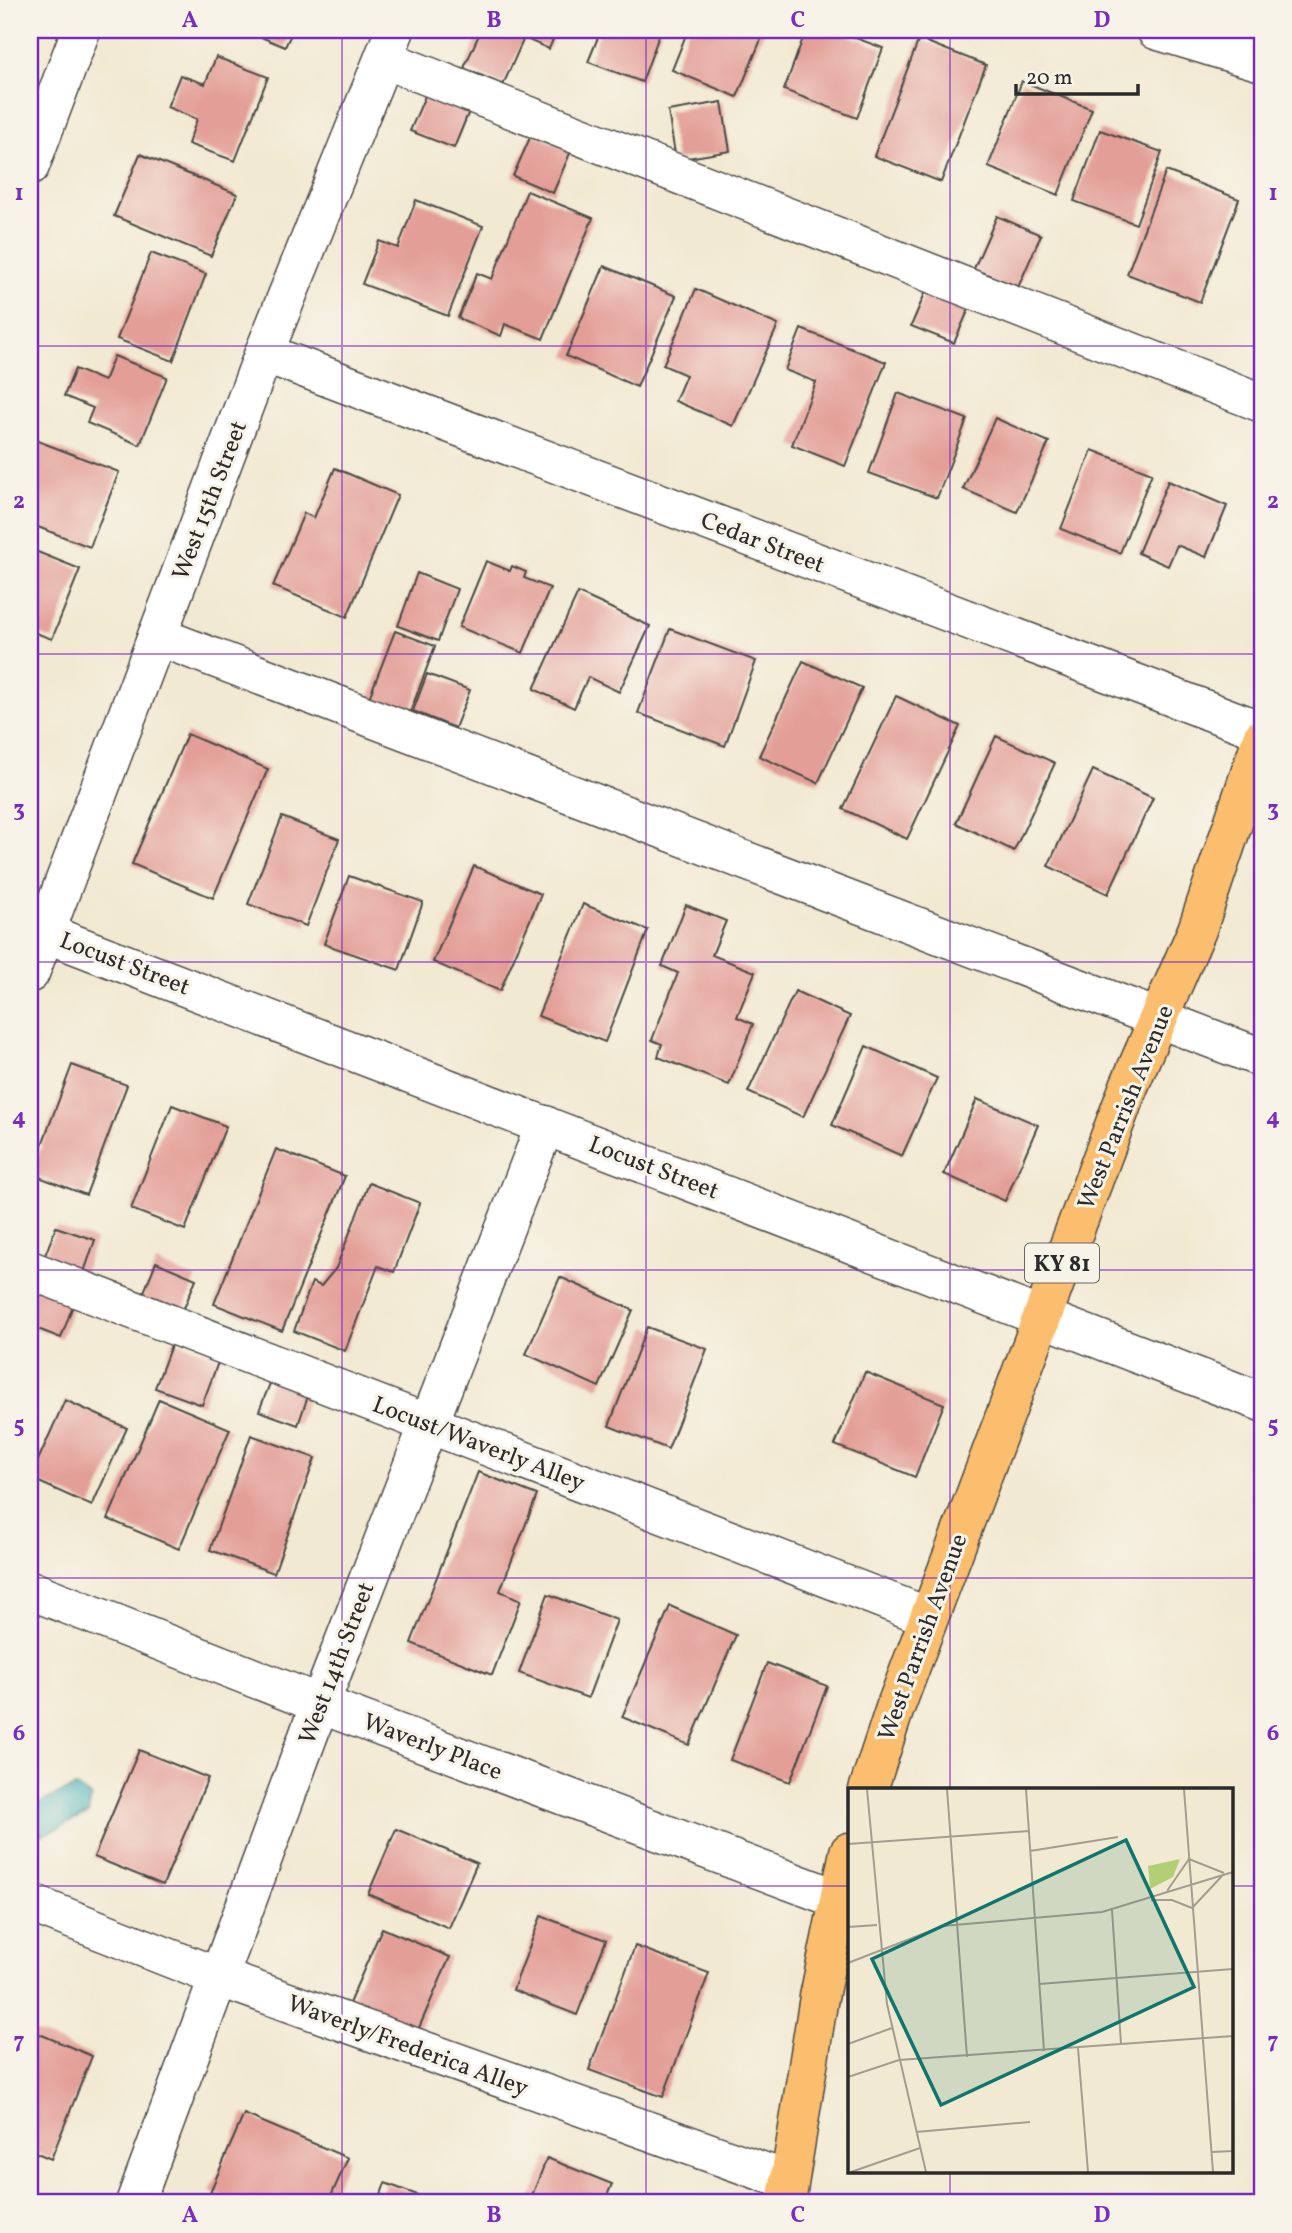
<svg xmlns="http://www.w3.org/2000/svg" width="1292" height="2233" font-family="Vollkorn,serif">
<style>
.water{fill:#3daeb6;stroke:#346c70;stroke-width:2}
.building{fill:#e39f97}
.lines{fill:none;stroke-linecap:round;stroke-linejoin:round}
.minor-casing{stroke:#494844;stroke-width:41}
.major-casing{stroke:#494844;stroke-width:41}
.minor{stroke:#fff;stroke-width:38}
.major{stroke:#fabe6e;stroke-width:38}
.grid{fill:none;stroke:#7b2cbf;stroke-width:2;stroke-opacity:0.55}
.labels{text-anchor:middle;stroke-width:6;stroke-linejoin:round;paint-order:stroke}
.shield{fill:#f7f3e8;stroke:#686764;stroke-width:2}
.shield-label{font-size:23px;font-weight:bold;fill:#2b2b2b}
.street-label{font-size:24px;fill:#2b2b2b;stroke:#f7f3e8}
.inset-road{fill:none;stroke:#a29d8f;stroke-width:2}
.view{fill:#0f766e;fill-opacity:0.15;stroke:#0f766e;stroke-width:3.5}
.inset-edge{fill:none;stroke:#2b2b2b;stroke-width:3.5}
.neatline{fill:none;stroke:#7b2cbf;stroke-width:2.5}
.grid-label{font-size:23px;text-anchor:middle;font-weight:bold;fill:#7b2cbf}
</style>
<rect width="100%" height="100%" fill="#f7f3e8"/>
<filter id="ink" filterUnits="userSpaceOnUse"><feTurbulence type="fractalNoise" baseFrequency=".0143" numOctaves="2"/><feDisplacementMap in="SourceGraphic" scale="14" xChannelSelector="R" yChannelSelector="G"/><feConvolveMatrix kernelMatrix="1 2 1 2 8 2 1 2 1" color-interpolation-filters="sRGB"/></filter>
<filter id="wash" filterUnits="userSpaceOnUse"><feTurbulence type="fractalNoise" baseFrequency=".00686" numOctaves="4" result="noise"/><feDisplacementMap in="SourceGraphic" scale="28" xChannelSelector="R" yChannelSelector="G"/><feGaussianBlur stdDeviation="1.57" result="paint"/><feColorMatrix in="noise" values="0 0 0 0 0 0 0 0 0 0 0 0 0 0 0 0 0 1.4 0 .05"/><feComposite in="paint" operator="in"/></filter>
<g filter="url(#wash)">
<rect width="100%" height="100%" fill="#f2e9d2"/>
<path class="water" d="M76,1787l15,10 -3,17 -45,21 -11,-4c-10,-28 24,-35 44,-44z"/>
<g id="blocks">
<g class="building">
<path d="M244,30h49l-8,17z"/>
<path d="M481,30h76l-8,19 -25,-11 -21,47 -39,-17z"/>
<path d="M601,30h60l-19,52 -54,-20z"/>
<path d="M688,30h77l-28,67 -65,-27z"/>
<path d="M806,30h28l49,18 -26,70 -73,-28z"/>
<path d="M919,39l67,26 -45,117 -67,-26z"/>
<path d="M216,57l52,20 -33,84 -47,-17 9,-25 -30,-12 13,-32 25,9z"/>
<path d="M1022,81l70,28 -34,86 -70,-28z"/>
<path d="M427,91l43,18 -16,39 -44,-17z"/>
<path d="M722,102l8,49 -54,9 -8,-49z"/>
<path d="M1100,130l62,22 -26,72 -62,-23z"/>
<path d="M532,133l39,18 -18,42 -40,-17z"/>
<path d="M140,154l97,40 -26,62 -97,-40z"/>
<path d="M1166,171l73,28 -39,103 -73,-28z"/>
<path d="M527,191l66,27 -50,121 -38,-15 -4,12 -43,-18 19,-45 15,6z"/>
<path d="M416,200l67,26 -35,90 -86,-32 17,-43 19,7z"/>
<path d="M997,216l44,19 -25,57 -44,-19z"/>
<path d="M151,253l55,21 -33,87 -56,-22z"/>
<path d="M604,266l72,30 -39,91 -71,-31z"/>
<path d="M929,284l43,18 -18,41 -43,-17z"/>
<path d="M696,289l82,36 -45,101 -58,-25 11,-26 -23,-10z"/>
<path d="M801,329l85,33 -41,104 -53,-21 24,-63 -31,-12z"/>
<path d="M114,356l53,21 -27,68 -53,-22 6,-15 -29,-12 11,-27 29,12z"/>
<path d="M898,393l69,26 -30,79 -68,-25z"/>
<path d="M995,418l54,24 -32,70 -54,-23z"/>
<path d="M30,438l89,34 -29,75 -60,-23z"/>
<path d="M1092,450l60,23 -32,80 -59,-24z"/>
<path d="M335,468l63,27 -51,122 -74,-31 31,-73 10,5z"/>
<path d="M1168,481l59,25 -21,51 -29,-12 -9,21 -30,-13z"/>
<path d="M30,549l50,20 -28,70 -22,-8z"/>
<path d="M486,561l24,10 2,-5 14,6 -2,6 26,10 -27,65 -64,-26z"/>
<path d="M417,573l40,16 -19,52 -40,-15z"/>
<path d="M578,593l72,33 -31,66 -31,-15 -14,31 -40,-19z"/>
<path d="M670,629l86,32 -31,85 -87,-33z"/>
<path d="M395,631l40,15 -30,80 -41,-15z"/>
<path d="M803,661l59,27 -44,95 -59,-27z"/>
<path d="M427,674l43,16 -15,38 -42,-17z"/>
<path d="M896,696l64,30 -53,113 -64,-30z"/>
<path d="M187,734l81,35 -55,129 -81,-34z"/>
<path d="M996,736l59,27 -41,88 -58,-28z"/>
<path d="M1093,770l60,28 -45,96 -60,-28z"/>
<path d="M282,817l57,22 -33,87 -58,-22z"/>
<path d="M474,866l67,28 -41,97 -67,-29z"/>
<path d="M349,876l74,26 -24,68 -75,-26z"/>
<path d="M583,904l65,26 -43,112 -67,-26z"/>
<path d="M686,905l40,16 -14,34 43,17 -18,45 16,7 -24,61 -71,-28 4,-13 -10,-4 26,-67 -16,-7z"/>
<path d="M795,991l55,25 -47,101 -55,-25z"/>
<path d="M866,1046l71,32 -35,78 -70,-31z"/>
<path d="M72,1065l55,20 -41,110 -55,-21z"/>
<path d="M977,1099l61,26 -33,76 -61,-27z"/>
<path d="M172,1105l54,21 -41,104 -54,-21z"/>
<path d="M276,1149l69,27 -63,155 -68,-27z"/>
<path d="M369,1183l51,20 -26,69 -16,-6 -33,85 -51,-20 18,-49 9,4 15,-18z"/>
<path d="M56,1227l39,13 -14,41 -40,-15z"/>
<path d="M156,1262l40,17 -16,39 -40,-16z"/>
<path d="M560,1277l73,33 -34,77 -73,-33z"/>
<path d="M34,1281l42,16 -15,41 -31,-12v-33z"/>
<path d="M647,1327l60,22 -39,100 -59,-23z"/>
<path d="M173,1340l47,17 -18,48 -47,-17z"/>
<path d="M865,1372l79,32 -29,73 -80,-32z"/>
<path d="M273,1376l37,14 -12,35 -39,-14z"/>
<path d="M159,1399l71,30 -51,120 -71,-30z"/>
<path d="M65,1400l62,28 -35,78 -62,-28z"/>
<path d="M251,1435l64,23 -41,115 -64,-23z"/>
<path d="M478,1472l59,23 -37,96 21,9 -29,75 -81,-32z"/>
<path d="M548,1594l69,26 -29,78 -69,-25z"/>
<path d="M670,1606l66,29 -47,110 -67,-28z"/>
<path d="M767,1663l60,23 -37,96 -60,-22z"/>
<path d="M139,1750l69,28 -45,107 -69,-28z"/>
<path d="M396,1829l81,34 -28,65 -81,-34z"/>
<path d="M541,1916l65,24 -29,75 -64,-25z"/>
<path d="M382,1928l68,29 -35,80 -68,-29z"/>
<path d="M635,1946l74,27 -46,124 -74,-27z"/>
<path d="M30,2030l62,26 -41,103 -21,-9z"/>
<path d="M244,2114l104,44 -20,45h-92l-26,-11z"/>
<path d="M547,2158l65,26 -8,19h-75z"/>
<path d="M385,2183l54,20h-61z"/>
</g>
</g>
</g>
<g filter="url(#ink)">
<use href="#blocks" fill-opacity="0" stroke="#494844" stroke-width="2"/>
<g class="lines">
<defs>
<g id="minor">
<path d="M1156,30l106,32"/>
<path d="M384,59l878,344"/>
<path d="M30,166l51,-136"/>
<path d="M264,353l998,378"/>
<path d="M157,636l1105,422"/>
<path d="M45,933l1217,469"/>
<path d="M30,973l234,-620 131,-323"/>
<path d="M30,1270l899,347"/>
<path d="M30,1590l290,114 518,195"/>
<path d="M30,1903l188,74 571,204"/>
<path d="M135,2203l185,-499 225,-579"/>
</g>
<g id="major">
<path d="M868,1790l26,-79 235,-625 68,-156 65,-192"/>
<path d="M786,2203l33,-206 30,-145"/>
</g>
</defs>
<use href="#minor" class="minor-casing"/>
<use href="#major" class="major-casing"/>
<use href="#minor" class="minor"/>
<use href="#major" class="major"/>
</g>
</g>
<path class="grid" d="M342,30v2173M646,30v2173M950,30v1760M30,346h1232M30,654h1232M30,962h1232M30,1270h1232M30,1578h1232M30,1886h819M1231,1886h31M950,2172v31"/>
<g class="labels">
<rect class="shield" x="1025" y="1243.5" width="74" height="39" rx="5"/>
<g class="shield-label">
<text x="1062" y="1271">KY 81</text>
</g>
<g class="street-label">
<text transform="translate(209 500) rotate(-69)" y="8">West 15th Street</text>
<text transform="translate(763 542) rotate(21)" y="8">Cedar Street</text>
<text transform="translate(125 963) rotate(21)" y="8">Locust Street</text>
<text transform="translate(1125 1107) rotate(-68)" y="8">West Parrish Avenue</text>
<text transform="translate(654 1167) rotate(21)" y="8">Locust Street</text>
<text transform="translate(479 1443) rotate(21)" y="8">Locust/Waverly Alley</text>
<text transform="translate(922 1637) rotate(-70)" y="8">West Parrish Avenue</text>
<text transform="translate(336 1663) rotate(-69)" y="8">West 14th Street</text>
<text transform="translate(433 1746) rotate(21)" y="8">Waverly Place</text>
<text transform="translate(408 2045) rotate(20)" y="8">Waverly/Frederica Alley</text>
</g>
</g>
<g transform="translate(848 1788)">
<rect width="385" height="385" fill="#f2e9d2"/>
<path d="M332,71l-7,18 -23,12 -2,-23z" fill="#b3cf75"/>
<path class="inset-road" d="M19,1l20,215 39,168M99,1l20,268M178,1l18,262M336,1l29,383M0,56l181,-13M182,63l88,-14M319,103l22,-32 35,14M303,112h21l20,8 30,-32M264,122l9,134M0,139l29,-2M0,175l95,-37 159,-14 131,-40M191,196l194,-15M0,256l44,-16M230,260l10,124M0,289l51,-17 334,-24M68,344l114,-10M364,364l21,-1M3,384l69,-24"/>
<path class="view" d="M278,52l68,147 -253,118 -69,-146z"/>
<rect width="385" height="385" class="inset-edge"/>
</g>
<rect width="1292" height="2233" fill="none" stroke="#f7f3e8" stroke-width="77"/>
<path d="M1016 84v10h122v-10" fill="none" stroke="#2b2b2b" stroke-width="3.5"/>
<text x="1026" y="84" font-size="21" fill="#2b2b2b" stroke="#f7f3e8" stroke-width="5" paint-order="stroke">20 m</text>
<rect x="38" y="38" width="1216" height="2156" class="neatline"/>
<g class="grid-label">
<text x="190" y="27">A</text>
<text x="494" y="27">B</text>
<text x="798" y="27">C</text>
<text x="1102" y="27">D</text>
<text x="19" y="200">1</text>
<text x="1273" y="200">1</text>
<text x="19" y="508">2</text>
<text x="1273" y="508">2</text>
<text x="19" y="816">3</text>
<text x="1273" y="816">3</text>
<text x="19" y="1124">4</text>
<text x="1273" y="1124">4</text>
<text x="19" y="1432">5</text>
<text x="1273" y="1432">5</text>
<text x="19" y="1740">6</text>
<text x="1273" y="1740">6</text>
<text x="19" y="2048">7</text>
<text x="1273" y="2048">7</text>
<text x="190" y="2222">A</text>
<text x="494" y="2222">B</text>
<text x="798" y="2222">C</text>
<text x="1102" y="2222">D</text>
</g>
</svg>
